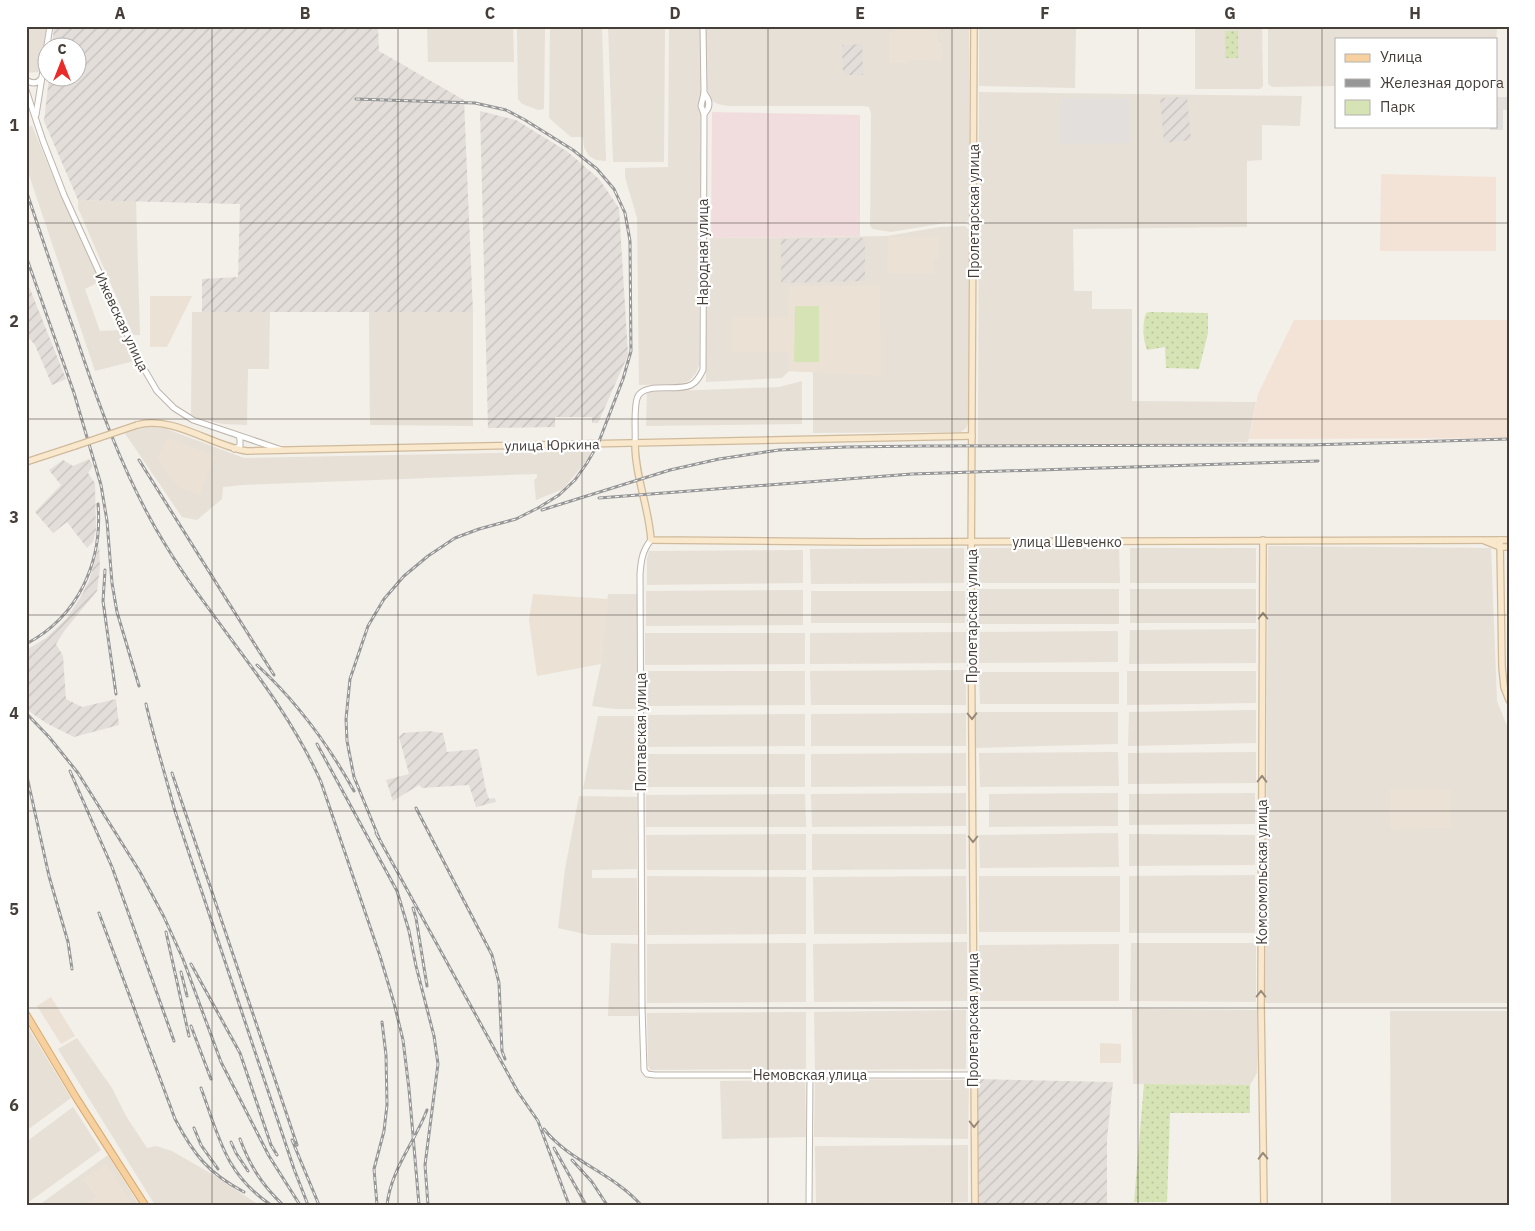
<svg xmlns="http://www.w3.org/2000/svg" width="1535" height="1231" font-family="'IBM Plex Sans',sans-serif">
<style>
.residential{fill:#e7e0d7}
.commercial{fill:#f3e3d6}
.industrial{fill:url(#industrial-furrows)}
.education{fill:#ebe1d4}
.medical{fill:#f2ddde}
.green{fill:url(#green-dots)}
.pitch{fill:#d6e4b5}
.parking{fill:#e2dfdd}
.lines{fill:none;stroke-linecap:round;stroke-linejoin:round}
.tertiary-casing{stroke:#beb5ac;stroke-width:7}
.secondary-casing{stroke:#cfba9c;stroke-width:8}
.primary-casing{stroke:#daab70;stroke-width:8}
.tertiary{stroke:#fff;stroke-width:5}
.secondary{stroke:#fae8cc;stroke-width:5.5}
.primary{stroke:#f6d19f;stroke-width:6}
.rail-casing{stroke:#979797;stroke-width:3}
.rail{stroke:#fff;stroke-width:1;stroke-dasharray:4;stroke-linecap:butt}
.secondary-bridge-casing{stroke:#cfba9c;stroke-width:8;stroke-linecap:butt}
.secondary-bridge{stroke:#fae8cc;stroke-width:5.5}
.oneway{stroke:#978a7b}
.grid{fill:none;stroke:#463e38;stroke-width:1;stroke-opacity:0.55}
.labels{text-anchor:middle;stroke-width:4.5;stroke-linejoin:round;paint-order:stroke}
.street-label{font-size:14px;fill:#463e38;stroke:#fff}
.neatline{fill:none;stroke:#463e38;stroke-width:2}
.grid-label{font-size:16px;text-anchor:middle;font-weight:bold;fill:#463e38}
</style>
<defs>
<pattern id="industrial-furrows" width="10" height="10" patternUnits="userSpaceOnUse" patternTransform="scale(1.25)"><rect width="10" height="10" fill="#e3deda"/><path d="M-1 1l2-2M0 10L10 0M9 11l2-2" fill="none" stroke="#c4c0bc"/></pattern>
<pattern id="green-dots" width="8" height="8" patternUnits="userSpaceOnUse" patternTransform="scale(1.25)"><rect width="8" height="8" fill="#d6e4b5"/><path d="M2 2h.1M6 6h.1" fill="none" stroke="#b9c59c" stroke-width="1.8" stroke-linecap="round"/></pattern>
</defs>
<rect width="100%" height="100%" fill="#f3efe9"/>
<g class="residential">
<path d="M26,26h21l-8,46 -13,1z"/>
<path d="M427,26h86l1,36h-86z"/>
<path d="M517,26h28l-1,83 -6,1 -16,-6 -4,-5z"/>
<path d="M550,26h52l4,135 -10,-1 -7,-4 -5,-9 -1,-10h-12l-22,-19z"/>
<path d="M608,26h57l-1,136h-51z"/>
<path d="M669,26h32l-2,339 -3,8 -7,8 -10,3 -40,1 -2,-167 -12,-41v-9l43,-1z"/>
<path d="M706,26h263v194l-4,3h-20l-54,9 -18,-3 -3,-3 1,-112 -2,-7 -5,-1h-136l-10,-2 -6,-3 -4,-9 -2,-11z"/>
<path d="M979,26h97l-1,62 -96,-2z"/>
<path d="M1195,26h67l1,60 -3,3h-65z"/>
<path d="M1268,26h229l-1,20v-7h-160v47l-64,1 -4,-3z"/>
<path d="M979,92l323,4 -2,30 -38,-1v35l-15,1v66l-174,2 1,62h18v18h40v92l124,1 -8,40 -270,6z"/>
<path d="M32,126l30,72 39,83 -16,8 15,42 19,-1 15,31 -39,10 -69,-205v-39z"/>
<path d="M78,200l58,1 4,134h-7l-55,-127z"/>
<path d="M965,226l4,4 -1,193 -2,5 -5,4 -148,1v-61l-24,-1 -7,7 -76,4v-140l5,-4 176,-2 53,-9z"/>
<path d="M192,312h78l-1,57h-21l-1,56 -24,-1 -32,-7z"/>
<path d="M369,312h104v114l-103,-1z"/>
<path d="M802,381v43l-156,2 1,-34 132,-5z"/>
<path d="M146,426l18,2 80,30 347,-7 -2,7 -26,31 -27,11 -2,-20 3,-3v-3l-294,11 -20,2 -1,12 -25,21 -15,-3 -58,-85z"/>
<path d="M1268,546l223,2 6,153 10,25v277h-242z"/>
<path d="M1119,547l1,36h-144l-1,-35z"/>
<path d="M964,548v35l-153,1 -1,-35z"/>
<rect x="1130" y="548" width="126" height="35"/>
<path d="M803,550v33l-156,2v-26l2,-8z"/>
<path d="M977,589h142v35h-143z"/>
<rect x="1130" y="589" width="126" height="34"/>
<path d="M803,590v35l-157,1v-35z"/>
<rect x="811" y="591" width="154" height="32"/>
<path d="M608,594h29l1,115h-23l-23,-3 9,-42z"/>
<path d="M1256,629v34l-127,1 1,-34z"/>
<path d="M1118,631v31l-139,1 1,-31z"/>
<path d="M966,632v31l-156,1v-31z"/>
<path d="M645,633h160v31l-160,1z"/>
<path d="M966,670v35h-155l-1,-34z"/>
<path d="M645,671h160v34l-159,1z"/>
<path d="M1127,671h129v32l-129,2z"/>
<path d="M979,672h140v32h-139z"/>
<path d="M1256,710v33l-128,3 1,-34z"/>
<path d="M976,712h142v32l-142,4z"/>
<path d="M966,713v33h-155v-32z"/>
<path d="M805,714v32l-159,1v-32z"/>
<path d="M598,716h36l1,74 -52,-1z"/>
<path d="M1118,752l1,34 -139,1 -1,-34z"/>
<path d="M1256,752v31l-128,1v-31z"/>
<path d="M966,753v33l-155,1v-33z"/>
<rect x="646" y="754" width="159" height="33"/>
<path d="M966,793v33l-154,1 -1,-33z"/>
<path d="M1118,793v33l-129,1v-33z"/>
<path d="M1255,793v31l-126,1v-31z"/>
<path d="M805,794l1,33h-160v-32z"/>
<path d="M579,796l58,1v72l-45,1v8h45l1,57h-49l-31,-7 7,-59z"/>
<path d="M1118,833l1,34 -139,1 -1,-33z"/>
<path d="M806,834v36h-159l-1,-35z"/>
<path d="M812,834h154v35l-154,1z"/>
<path d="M1129,834l126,1v30l-126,1z"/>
<path d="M1255,875v58h-126v-57z"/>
<path d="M647,876l159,1v57l-159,1z"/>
<path d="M966,876l1,58h-153l-1,-57z"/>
<rect x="979" y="876" width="141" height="56"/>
<path d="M967,942v59l-153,1 -1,-58z"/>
<path d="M611,943l27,1v72h-30z"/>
<path d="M806,943v59l-159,1v-59z"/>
<path d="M1131,943h125v59l-126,-1z"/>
<path d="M1119,944v57h-140v-56z"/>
<path d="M1132,1009l126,1 -1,63 -7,12 -117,-1z"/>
<path d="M966,1010v59l-151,1 -1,-58z"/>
<path d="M1390,1011h117v194l-116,-1z"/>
<path d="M806,1012v57l-155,1 -3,-4 -1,-53z"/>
<path d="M26,1024l45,74 -45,33z"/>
<path d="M77,1038l35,50 14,28 21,32 9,-2 16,5 40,23 47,31h-104l-97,-156z"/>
<path d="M815,1079l154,1 -1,59 -154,-2z"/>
<path d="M805,1080l1,57 -84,2 -2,-58z"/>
<path d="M73,1107l28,43 -75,54v-62z"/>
<path d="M968,1145v57l-152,1 -1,-57z"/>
<path d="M108,1155l31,50h-100z"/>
</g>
<g class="commercial">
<path d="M1381,174l115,3v74h-116z"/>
<path d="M1294,320h215v118l-260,1 9,-45z"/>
</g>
<g class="industrial">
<path d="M54,26h324l1,25 85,49 9,212h-271v-33l36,-2 2,-73 -162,-4 -34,-79 5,-43h29v-30l-26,-1z"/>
<path d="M862,44l1,31h-20l-1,-30z"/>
<path d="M1187,97l4,43 -27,3 -4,-45z"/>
<path d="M480,111l36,9 52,32 31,27 20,29 9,147 -30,68h-6v-6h-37v10l-67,1z"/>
<path d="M865,238v43l-84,2v-44z"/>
<path d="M26,279l40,100 -14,6 -17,-40 -7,-8h-2z"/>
<path d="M89,459l4,7 -5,7 7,10 1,47 -3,12 -6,6 -20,-26 -14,11 -18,-21 26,-27 -12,-15 14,-10 10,6z"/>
<path d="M99,546l1,21 -3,24 -32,39 -9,14 7,12 3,43 16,8 34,-8 3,26 -45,12 -28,-14 -20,-14v-59l20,-12 20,-19 14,-21 9,-17z"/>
<path d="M429,731l14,2 4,19 31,-3 8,41 3,9 6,-1 1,4 -20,5 -7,-22 -47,3 -3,-3 -26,16 -7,-21 23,-6 -10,-37 4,-4z"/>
<path d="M976,1079l137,3 -6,57v66h-130z"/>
</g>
<g class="education">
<path d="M893,26h45v16l4,1v18l-34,-1v3h-19v-30l4,-1z"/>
<path d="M888,237h51l-1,22 -5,1v13h-46z"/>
<path d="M789,286h91l1,90 -92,-5 -1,-19h-56v-35h56z"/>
<path d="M150,296h42l-25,51h-17z"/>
<path d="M167,438l49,18 -16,39 -22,-8 -21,-28z"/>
<path d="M533,594l75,5 -7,65 -64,12 -8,-56z"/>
<path d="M1450,789l1,39 -61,1v-39z"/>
<path d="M51,997l24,39 -14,8 -24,-38z"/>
<path d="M1100,1043l21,1v19h-21z"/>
<path d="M107,1163l25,42h-48l11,-8 -12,-18z"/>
</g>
<path class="medical" d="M712,112l148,3v121l-149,2z"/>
<g class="green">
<rect x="1225" y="31" width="13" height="27"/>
<path d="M1149,312l59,1v20l-9,36 -33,-1 -1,-21 -18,3c-4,-10 -5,-26 -1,-37z"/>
<path d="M1144,1084l106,1v28h-80l-3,89h-33z"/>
</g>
<path class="pitch" d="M795,306h24v56h-25z"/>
<g class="parking">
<path d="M1496,97h13v13h-6v20h-13v-4h6z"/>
<path d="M1061,98h68v45l-68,1z"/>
</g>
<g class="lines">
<defs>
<g id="tertiary">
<path d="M26,80c6,4 11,4 15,-1"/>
<path d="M26,90l17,51 21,54 76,167 17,29 17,17 19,12 89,30"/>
<path d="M704,93c6,7 7,14 0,21"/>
<path d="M36,115l14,-89"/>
<path d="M635,443c1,-11 -2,-37 3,-47 8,-14 39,-4 53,-11 6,-3 9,-9 12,-15l1,-256 -3,-8 3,-13 -1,-67"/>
<path d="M234,449l6,-3v-7l-1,-3"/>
<path d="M651,540c-9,11 -10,21 -11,34l2,433 2,63 3,4 8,1h319"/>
<path d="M809,1205l1,-131"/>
</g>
<g id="secondary">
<path d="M974,26l-3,559 4,620"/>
<path d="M137,425c36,-10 75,21 110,26l725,-15"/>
<path d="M635,443c0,34 14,64 16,97l210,2 648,-2"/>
<path d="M26,462l49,-16"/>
<path d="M1263,540l-2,466 3,199"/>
<path d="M1500,540l2,127 2,20 5,13"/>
<path d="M1485,541l15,6h9"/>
</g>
<path id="primary" d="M26,1014l51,85 68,106"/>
</defs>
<use href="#tertiary" class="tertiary-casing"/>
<use href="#secondary" class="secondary-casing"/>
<use href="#primary" class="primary-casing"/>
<use href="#tertiary" class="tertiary"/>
<use href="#secondary" class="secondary"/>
<use href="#primary" class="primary"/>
<defs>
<g id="rail">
<path d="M356,99l119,4 31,7 19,10 48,30 24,19 17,20 11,24 5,28 1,110 -8,28 -25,65 -11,19 -12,17 -16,15 -21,13 -22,11 -37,10 -24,9 -27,18 -24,20 -20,23 -16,27 -18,53 -4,40 1,22 7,36 25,61"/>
<path d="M26,190c16,48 32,96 49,143 22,67 46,135 81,196 50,88 124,160 165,253l59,174 14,47 9,37 6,49 10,116"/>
<path d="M26,256l48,137 27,92 6,36 5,62 5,29 22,74"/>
<path d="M139,460l135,215"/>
<path d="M599,498l313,-24 406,-13"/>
<path d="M542,510l128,-40 49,-11 60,-9 67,-3 77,-1 387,-1 199,-6"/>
<path d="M105,570l-2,31 13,93"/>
<path d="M26,644c52,-27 77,-82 72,-140"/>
<path d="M257,665c39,36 71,79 97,126"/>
<path d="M146,704c8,35 19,69 28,104l120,361 14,36"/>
<path d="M26,713l23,24 29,36 62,99 24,45 19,42 38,103 48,94 31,49"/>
<path d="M317,744l80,147 12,40 7,35 18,70 4,28 -13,101 3,40"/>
<path d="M70,771l42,96 62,174"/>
<path d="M26,772l23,104 19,66 4,27"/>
<path d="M172,773l125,372"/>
<path d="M416,808l76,147 7,28 3,68 3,8"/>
<path d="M376,833l142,259 20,29 31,84"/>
<path d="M413,908l3,10 11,68"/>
<path d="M99,913l76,206c19,36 33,54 69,73"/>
<path d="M166,932l23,104"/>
<path d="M191,964l49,89 31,92 6,10"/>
<path d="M181,972l6,24"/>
<path d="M191,1026l20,53"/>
<path d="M201,1088c18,49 24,86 70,117"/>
<path d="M194,1128l7,17 17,24"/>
<path d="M544,1129c26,33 69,44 97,76"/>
<path d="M240,1139c10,27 22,46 43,66"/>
<path d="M292,1140l27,65"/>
<path d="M231,1142l5,11 12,18"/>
<path d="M554,1148l32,57"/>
<path d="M572,1160l20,22 15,23"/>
<path d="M377,1205l-3,-36 10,-38 3,-26 -1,-50 -4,-33"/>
<path d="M387,1205c4,-36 28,-63 40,-95"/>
</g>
</defs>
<use href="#rail" class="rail-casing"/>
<use href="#rail" class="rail"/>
<defs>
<path id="secondary-bridge" d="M75,446l62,-21"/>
</defs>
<use href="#secondary-bridge" class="secondary-bridge-casing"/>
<use href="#secondary-bridge" class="secondary-bridge"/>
</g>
<defs><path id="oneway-chevron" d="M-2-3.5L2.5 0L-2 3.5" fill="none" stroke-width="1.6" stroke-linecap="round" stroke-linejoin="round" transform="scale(1.25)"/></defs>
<g class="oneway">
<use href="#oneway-chevron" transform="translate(1263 616) rotate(-90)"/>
<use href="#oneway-chevron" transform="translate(972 716) rotate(89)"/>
<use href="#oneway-chevron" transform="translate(1262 779) rotate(-89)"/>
<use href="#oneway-chevron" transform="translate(973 839) rotate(90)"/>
<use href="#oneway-chevron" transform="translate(1261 994) rotate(-90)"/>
<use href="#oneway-chevron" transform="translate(974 1124) rotate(90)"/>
<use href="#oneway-chevron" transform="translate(1263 1156) rotate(-91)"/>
</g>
<path class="grid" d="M212,26v1179M398,26v1179M582,26v1179M768,26v1179M952,26v1179M1138,26v1179M1322,26v1179M26,223h1483M26,419h1483M26,615h1483M26,811h1483M26,1008h1483"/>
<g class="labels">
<g class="street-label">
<text transform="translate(974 211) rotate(-90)" y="5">Пролетарская улица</text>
<text transform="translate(703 252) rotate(-90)" y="5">Народная улица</text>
<text transform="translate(122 322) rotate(65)" y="5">Ижевская улица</text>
<text transform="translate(552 445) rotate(-1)" y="5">улица Юркина</text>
<text x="1067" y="547">улица Шевченко</text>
<text transform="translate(972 616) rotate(-90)" y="5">Пролетарская улица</text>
<text transform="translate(641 732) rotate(-90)" y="5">Полтавская улица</text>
<text transform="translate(1262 872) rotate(-90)" y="5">Комсомольская улица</text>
<text transform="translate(973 1020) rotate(-90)" y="5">Пролетарская улица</text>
<text x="810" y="1080">Немовская улица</text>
</g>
</g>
<rect width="1535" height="1231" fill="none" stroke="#ffffff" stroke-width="55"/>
<rect x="1335" y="38" width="162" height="90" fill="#ffffff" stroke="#b5b2af"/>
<rect x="1345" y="54" width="25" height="8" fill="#f6d19f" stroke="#b5b2af"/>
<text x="1380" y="62" font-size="15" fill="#463e38">Улица</text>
<rect x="1345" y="79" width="25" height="8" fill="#979797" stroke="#b5b2af"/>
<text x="1380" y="88" font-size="15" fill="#463e38">Железная дорога</text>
<rect x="1345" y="100" width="25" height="15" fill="#d6e4b5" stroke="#b5b2af"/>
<text x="1380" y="112" font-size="15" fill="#463e38">Парк</text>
<g transform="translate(62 62)"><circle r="24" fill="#ffffff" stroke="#b5b2af"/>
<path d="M0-4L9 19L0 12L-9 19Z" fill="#e92b2a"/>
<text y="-8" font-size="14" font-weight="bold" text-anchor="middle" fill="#463e38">С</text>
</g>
<rect x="28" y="28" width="1480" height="1176" class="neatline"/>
<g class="grid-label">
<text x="120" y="19">A</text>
<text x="305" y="19">B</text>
<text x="490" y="19">C</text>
<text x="675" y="19">D</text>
<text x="860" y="19">E</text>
<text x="1045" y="19">F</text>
<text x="1230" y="19">G</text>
<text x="1415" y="19">H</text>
<text x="14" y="131">1</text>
<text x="14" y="327">2</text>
<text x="14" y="523">3</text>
<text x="14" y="719">4</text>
<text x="14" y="915">5</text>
<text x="14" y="1111">6</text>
</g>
</svg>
